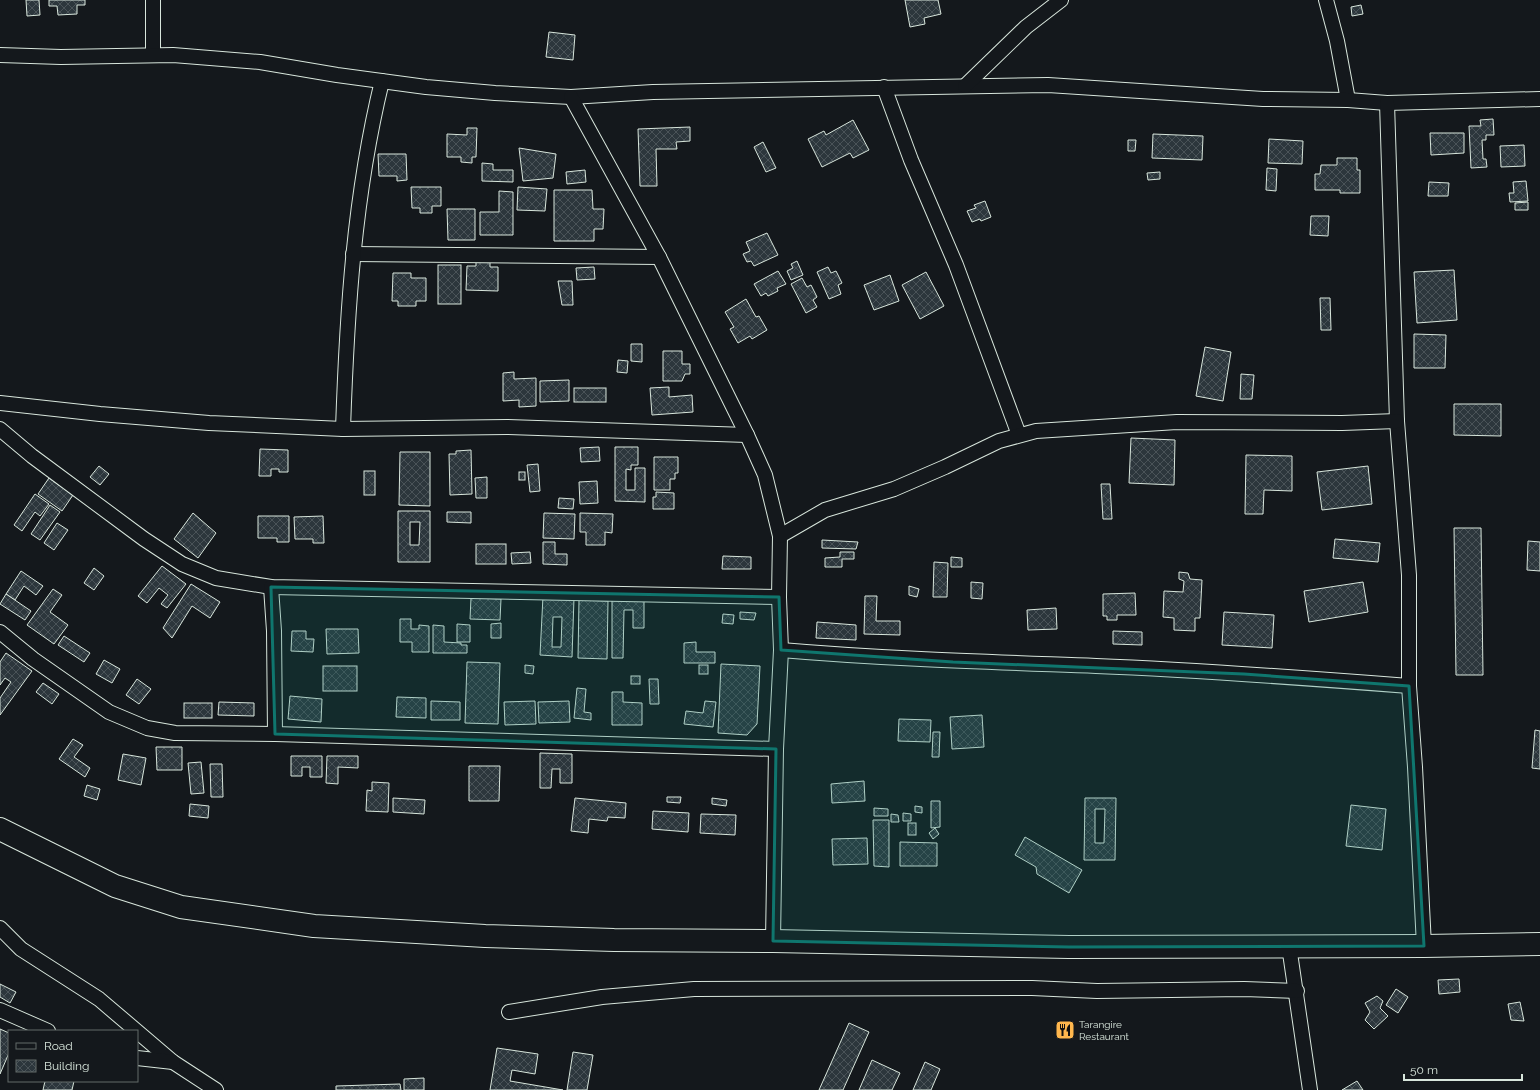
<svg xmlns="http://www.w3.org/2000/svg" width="1540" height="1090" font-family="Raleway,sans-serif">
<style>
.building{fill:url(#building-cross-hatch);stroke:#d8e6dc;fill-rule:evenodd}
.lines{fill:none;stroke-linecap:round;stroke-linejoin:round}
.minor-casing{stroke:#d8e6dc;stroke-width:16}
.trunk-casing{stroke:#d8e6dc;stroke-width:24}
.minor{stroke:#14181c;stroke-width:14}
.trunk{stroke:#14181c;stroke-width:22}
.marked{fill:#0f766e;fill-opacity:0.2;stroke:#0f766e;stroke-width:3;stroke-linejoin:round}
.labels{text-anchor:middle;stroke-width:3;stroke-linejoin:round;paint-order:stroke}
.poi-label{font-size:10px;fill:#d8e6dc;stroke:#14181c;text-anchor:start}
</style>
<defs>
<pattern id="building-cross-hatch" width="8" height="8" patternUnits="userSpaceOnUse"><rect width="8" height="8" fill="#2c363c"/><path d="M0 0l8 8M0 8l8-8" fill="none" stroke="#4a5358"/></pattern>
</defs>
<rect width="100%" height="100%" fill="#14181c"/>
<g class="building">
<path d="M26,0h13l1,15 -13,1z"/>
<path d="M49,0h36v5h-8v9l-19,1 -1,-9h-8z"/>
<path d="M905,0h33l3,14 -17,4 1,6 -15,3z"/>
<path d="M1361,5l2,9 -11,2 -1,-9z"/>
<path d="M549,32l26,3 -2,25 -27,-3z"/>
<path d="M1493,119l1,16h-8v5h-4l1,19h3l1,8 -16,1 -2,-42h12l-1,-6z"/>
<path d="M853,120l16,30 -16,8 -3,-5 -28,14 -14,-28 16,-8 2,4z"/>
<path d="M690,127v14l-14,1 1,7h-21l1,37h-17l-2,-57z"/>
<path d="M467,128h10l-1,29h-4v6l-11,-1v-5h-14v-23l20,1z"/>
<path d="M1430,133h34v20l-33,2z"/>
<path d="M1153,134l50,2 -1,24 -50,-2z"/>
<path d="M1269,139l34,2 -1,23 -34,-1z"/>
<path d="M1128,140h8l-1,11h-7z"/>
<path d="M763,142l13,26 -10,4 -12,-25z"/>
<path d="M1524,145l1,21 -24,1 -1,-21z"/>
<path d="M519,148l37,6 -3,24 -30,3z"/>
<path d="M378,154h28l1,26 -10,1v-5h-18z"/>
<path d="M1337,158h20v12h3v23h-20v-3h-25v-16h5l1,-9h16z"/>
<path d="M482,163l11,1v6h20v12l-31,-1z"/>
<path d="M1267,168l10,1 -1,22 -10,-1z"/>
<path d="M585,170l1,12 -19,2 -1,-12z"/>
<path d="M1160,172v7l-12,1 -1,-7z"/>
<path d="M1526,181l2,20 -18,1 -1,-9h5l-1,-11z"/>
<path d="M1429,182l20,1 -1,13h-20z"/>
<path d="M411,187h30v19h-9v7h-12v-5h-8z"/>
<path d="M518,187l29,2 -2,22 -28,-1z"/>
<path d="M554,190h38l1,19h11l-1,20h-9v12h-40z"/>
<path d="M499,191l14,1v43h-33v-23h19z"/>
<path d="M985,201l6,16 -10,4 -1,-2 -8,3 -5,-11 9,-3 -2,-3z"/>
<path d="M1528,202v8h-13v-7z"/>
<path d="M447,209h28v31h-27z"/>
<path d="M1311,216h18l-1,20 -18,-1z"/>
<path d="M767,233l11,22 -24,11 -3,-5 -4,1 -4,-8 7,-3 -4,-9z"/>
<path d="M476,261l14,1v5h8v24l-32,-1 1,-24h9z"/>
<path d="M797,261l6,14 -12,5 -4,-9 6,-3 -2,-4z"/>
<rect x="438" y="265" width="23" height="39"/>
<path d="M594,267l1,12 -18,1 -1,-12z"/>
<path d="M828,267l3,6 5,-2 6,12 -4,2 3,9 -12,5 -12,-27z"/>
<path d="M1454,270l3,50 -40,3 -3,-51z"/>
<path d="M778,271l8,13 -9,4 1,3 -10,5 -2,-3 -5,3 -7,-12z"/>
<path d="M926,272l18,34 -24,13 -18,-34z"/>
<path d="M393,273h18v5h15v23h-10v5h-18v-5h-6z"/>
<path d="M890,275l9,26 -25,9 -10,-25z"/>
<path d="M802,278l5,9 4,-2 6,12 -4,3 4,7 -11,6 -15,-29z"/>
<path d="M558,281h14l1,24h-11z"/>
<path d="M1320,298h10l1,32h-10z"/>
<path d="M746,299l10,18 3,-1 8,14 -15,9 -2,-3 -12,7 -8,-14 4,-2 -9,-15z"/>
<path d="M1414,334l32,1 -1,33h-31z"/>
<path d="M631,344h11v18l-11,-1z"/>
<path d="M1205,347l26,5 -8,49 -27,-5z"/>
<path d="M663,351h19v13h8v10h-5l-3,7h-19z"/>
<path d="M618,360l10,1 -1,12 -10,-1z"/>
<path d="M514,372v7l22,-1v28l-17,1v-7l-16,1v-28z"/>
<path d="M1241,374l13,1 -2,24h-12z"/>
<path d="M569,380v21l-29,1v-21z"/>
<path d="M669,387v10l23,-2 1,17 -41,3 -2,-27z"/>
<rect x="574" y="388" width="32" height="14"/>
<path d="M1454,404h47v32l-47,-1z"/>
<path d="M1131,438l44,2 -1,45 -45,-2z"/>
<path d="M599,447l1,14 -19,1 -1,-14z"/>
<path d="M615,447h23v18h-7v5l-5,-1v21h9v-22h10v34l-30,-1z"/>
<path d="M260,449l28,1v22h-9v-3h-8v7h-12z"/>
<path d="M471,450l1,44 -22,1 -1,-41h7v-3z"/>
<path d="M400,452h30v54l-31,-1z"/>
<path d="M1246,455l46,1v35l-28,-1 -1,24h-18z"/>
<path d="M654,457h24v16h-3v6h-5v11h-16z"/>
<path d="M538,464l2,27 -10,1 -3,-27z"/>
<path d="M99,466l10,8 -9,11 -10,-8z"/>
<path d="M1368,466l4,38 -50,6 -5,-38z"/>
<rect x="364" y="471" width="11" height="24"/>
<rect x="519" y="472" width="6" height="8"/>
<path d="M487,477v21h-11l-1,-20z"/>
<path d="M49,478l24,17 -11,16 -24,-17z"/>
<path d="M597,481l1,22 -18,1 -1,-22z"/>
<path d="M1101,484h9l2,35h-9z"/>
<path d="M656,492l18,1v16h-21v-12h3z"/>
<path d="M35,494l14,10 -9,12 -5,-4 -13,19 -8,-6z"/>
<path d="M559,498l15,1 -1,10 -15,-1z"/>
<path d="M50,505l10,7 -20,28 -9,-6z"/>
<path d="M398,511h32v51h-32zM410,522h10l-1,23h-9z"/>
<path d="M447,512h24v11l-24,-1z"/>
<path d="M193,513l23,20 -18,25 -24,-19z"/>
<path d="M544,513l31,1 -1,25 -31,-1z"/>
<path d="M580,513l33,1 -1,19 -7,-1v13h-19v-13h-6z"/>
<path d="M258,516h31v26h-12v-4h-19z"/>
<path d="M323,516l1,27h-11v-4h-18l-1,-22z"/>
<path d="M57,523l11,7 -14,20 -10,-7z"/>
<path d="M1454,528h27l2,147h-27z"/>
<path d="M1335,539l45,4 -2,19 -45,-4z"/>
<path d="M822,540l36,2 -2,7 -34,-1z"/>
<path d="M1528,541l12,1v29l-13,-1z"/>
<path d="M543,542h12v12h12v11l-24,-1z"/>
<rect x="476" y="544" width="30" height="20"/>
<path d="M530,552l1,11 -19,1 -1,-11z"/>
<path d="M840,552h14v7h-12v8h-17v-9l15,-1z"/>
<path d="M723,556l28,1v12h-29z"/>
<path d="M951,557l11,1v9h-11z"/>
<path d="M934,562l14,1 -1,34h-14z"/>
<path d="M162,566l24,18 -19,24 -6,-4 7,-9 -9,-7 -12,15 -9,-7z"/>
<path d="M94,568l10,8 -10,14 -10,-7z"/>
<path d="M21,571l22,15 -7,9 -12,-9 -9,14 -9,-6z"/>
<path d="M1179,572l9,1 2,6 12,1 -2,38h-5v13l-21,-1v-12l-11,-1 1,-26 19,1 1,-11 -5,-2z"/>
<path d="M971,582l12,1 -1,16 -11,-1z"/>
<path d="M1363,582l5,30 -59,10 -5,-31z"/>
<path d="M191,584l29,18 -10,16 -18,-12 -20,32 -9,-10z"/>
<path d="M909,586l10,3 -2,8 -8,-2z"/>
<path d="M53,589l9,6 -12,17 18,13 -14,19 -27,-19z"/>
<path d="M1135,593l1,22h-19v5h-10v-4h-4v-22z"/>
<path d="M6,594l25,17 -6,9 -25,-16z"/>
<path d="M543,596l31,2 -2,59 -32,-2zM553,617h9l-1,30h-9z"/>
<path d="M612,596l32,1v31h-11v-18h-9l-1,48h-11z"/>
<path d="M865,596h12l-1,25h24v14l-36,-1z"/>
<path d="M471,598l30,1 -1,21 -30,-1z"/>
<path d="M579,600l29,1 -1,58 -29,-1z"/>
<path d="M1056,608l1,21 -29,1 -1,-20z"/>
<path d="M740,612l16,1 -2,7 -14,-1z"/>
<path d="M1224,612l50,3 -2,33 -50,-3z"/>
<path d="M723,614l11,1 -1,9 -11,-1z"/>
<path d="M400,619h11v10h8v-4l10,1v26h-17v-10h-12z"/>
<path d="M817,622l39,3v15l-40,-2z"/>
<path d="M501,623v15h-10v-14z"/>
<path d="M457,624l13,1v17h-13z"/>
<path d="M433,625l11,1v16l17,1v2h6v8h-34z"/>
<path d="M326,629h32l1,24 -32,1z"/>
<path d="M292,631h14v8h8l-1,13 -22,-1z"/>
<path d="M1113,631l29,1v13l-29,-1z"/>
<path d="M64,636l26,17 -6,9 -26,-17z"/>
<path d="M696,642v10h19v11h-31v-20z"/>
<path d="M6,653l26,18 -32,44v-17l11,-16 -6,-4 -5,7v-23z"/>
<path d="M104,660l16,9 -8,14 -16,-9z"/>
<path d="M467,662l33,1 -2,61 -33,-1z"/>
<path d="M721,664l39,2 -3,58 -10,11 -29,-2z"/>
<path d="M525,665l9,1 -1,8 -8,-1z"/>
<rect x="699" y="665" width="9" height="9"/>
<rect x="323" y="666" width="34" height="25"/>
<rect x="631" y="676" width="9" height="8"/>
<path d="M137,679l14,10 -12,15 -13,-9z"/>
<path d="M649,679h9l1,25h-9z"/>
<path d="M43,683l16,11 -7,10 -16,-12z"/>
<path d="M577,688l9,1 -2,23 7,1v7l-17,-2z"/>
<path d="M612,692h11v10l19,1v22h-30z"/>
<path d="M290,696l32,3 -1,23 -33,-3z"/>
<path d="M397,697l29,1v20l-30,-1z"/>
<path d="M431,701l29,1v18h-29z"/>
<path d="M535,701l1,23 -31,1 -1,-23z"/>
<path d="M569,701l1,21 -31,1 -1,-21z"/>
<path d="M705,701l11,1 -3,25 -29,-3 2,-13 17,2z"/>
<path d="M219,702l35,1v13l-36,-1z"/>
<rect x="184" y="703" width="28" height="15"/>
<path d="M982,715l2,32 -32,2 -2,-32z"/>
<path d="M899,719l32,1 -1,22 -32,-1z"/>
<path d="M1535,730l5,1v38l-8,-1z"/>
<path d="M933,732h7l-1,25h-7z"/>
<path d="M73,739l10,6 -9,12 16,11 -5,9 -26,-18z"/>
<path d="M156,747h26v23h-25z"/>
<path d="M540,753l32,1v29h-12v-14h-8l-1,19h-11z"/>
<path d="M123,754l23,4 -5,27 -23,-5z"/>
<path d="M291,756h31v21h-12v-10h-8v9h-11z"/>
<path d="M327,756h31v12l-20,-1v17l-12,-1z"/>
<path d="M201,762l3,31 -13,1 -3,-31z"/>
<path d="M210,764h12l1,33h-12z"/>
<path d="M469,766h31l-1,35h-30z"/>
<path d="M864,781l1,20 -33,2 -1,-19z"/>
<path d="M372,782l17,1 -1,29 -22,-1 1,-21 5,1z"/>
<path d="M87,785l13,4 -3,11 -13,-4z"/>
<path d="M667,797h14l-1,6 -13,-1z"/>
<path d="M393,798l32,2 -1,14 -31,-2z"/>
<path d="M575,798l51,5 -1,15 -17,-1 -1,4 -18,-2 -1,14 -17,-2z"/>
<path d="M712,798l15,2 -1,6 -14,-2z"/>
<path d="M1085,798h31l-1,62h-31zM1095,809h10l-1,34h-9z"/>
<path d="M931,801h9v26l-9,1z"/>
<path d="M190,804l19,2 -1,12 -19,-2z"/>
<path d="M1351,805l35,4 -4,41 -36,-4z"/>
<path d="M915,806l7,1v6l-7,-1z"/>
<path d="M874,808l14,1v7h-14z"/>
<path d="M653,811l36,2 -1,19 -36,-3z"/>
<path d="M903,813l8,1v7h-8z"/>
<path d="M701,814l35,1 -1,20 -35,-2z"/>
<path d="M891,814l7,1 1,7h-8z"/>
<path d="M873,820h16v47l-15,-1z"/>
<rect x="908" y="823" width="8" height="12"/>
<path d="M935,828l4,6 -6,5 -4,-6z"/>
<path d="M1025,837l57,33 -13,23 -32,-19 -1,-7 -21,-12z"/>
<path d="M867,838l1,26 -35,1 -1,-26z"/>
<path d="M900,842l37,1v23h-37z"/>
<path d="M1459,979l1,13 -21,2 -1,-14z"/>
<path d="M0,984l16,8 -6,11 -10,-6z"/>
<path d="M1396,989l12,8 -10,16 -12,-8z"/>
<path d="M1377,996l6,5 -3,7 8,8 -14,13 -9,-9 5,-8 -5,-9z"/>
<path d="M1520,1002l4,19 -13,-1 -3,-16z"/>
<path d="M849,1023l20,9 -26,58h-24z"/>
<path d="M0,1029l9,4v20l-9,21z"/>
<path d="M497,1048l41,6 -3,20 -23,-4 -2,11 53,9h-73z"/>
<path d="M573,1052l20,3 -6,35h-20z"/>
<path d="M872,1060l28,13 -8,17h-33z"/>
<path d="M925,1062l15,7 -9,21h-18z"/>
<path d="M424,1078v12h-20v-11z"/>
<path d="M45,1081h29l-2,9h-29z"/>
<path d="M1357,1081l6,9h-21z"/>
<path d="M400,1084l1,6h-65v-4z"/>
</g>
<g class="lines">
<defs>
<g id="minor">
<path d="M1326,0l11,41 11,59"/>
<path d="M153,54v-54"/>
<path d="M0,55l61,2 112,-2 87,7 77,13 89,12 69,6 76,4 82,-5 395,-7 215,14 85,1 39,3 153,-4"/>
<path d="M965,86l61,-59 35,-27"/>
<path d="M884,87l27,73 45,105 63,170"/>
<path d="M571,97l88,160 88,178 18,40 15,61 -1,61 2,53 -5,99 -3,192"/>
<path d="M1387,103l10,318 12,154v111l6,81 9,179"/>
<path d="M353,254l306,3"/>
<path d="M0,403l100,11 109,9 134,6 164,-2 240,8"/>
<path d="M0,429l32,27 112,83 38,25 34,14 55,9 508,10"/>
<path d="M343,429c4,-118 11,-233 39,-348"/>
<path d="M780,536l45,-26 69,-21 51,-22 54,-26 37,-10 141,-9 165,1 55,-2"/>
<path d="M271,587l3,44 1,103"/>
<path d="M0,632l33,27 76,53 38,16 28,5 100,1 501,15"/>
<path d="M781,650c105,9 210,12 315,16 105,4 209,12 313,20"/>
<path d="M0,928l21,21 78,50 74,63 43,28"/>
<path d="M1289,946l21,144"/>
<path d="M0,1010l48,21"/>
<path d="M509,1012l93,-15 92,-8 338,-1 65,3 147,-2 53,2"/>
<path d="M137,1058l36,4"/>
</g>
<path id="trunk" d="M0,829l115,57 66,21 133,19 171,10 129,4 159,1 296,6 355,-1 116,-2"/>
</defs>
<use href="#minor" class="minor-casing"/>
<use href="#trunk" class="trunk-casing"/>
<use href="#minor" class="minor"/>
<use href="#trunk" class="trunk"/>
</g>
<path class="marked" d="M271,587l508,10 2,53 172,12 291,12 165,12 15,260 -355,1 -296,-6 3,-192 -501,-15z"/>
<defs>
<symbol id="restaurant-square" viewBox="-11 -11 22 22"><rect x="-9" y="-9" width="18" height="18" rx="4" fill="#ffb74d" stroke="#14181c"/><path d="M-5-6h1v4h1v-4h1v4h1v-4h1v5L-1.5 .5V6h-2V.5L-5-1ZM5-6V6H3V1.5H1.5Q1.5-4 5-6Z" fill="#111"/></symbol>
</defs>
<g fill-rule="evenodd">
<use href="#restaurant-square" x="1054" y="1019" width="22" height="22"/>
</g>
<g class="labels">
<g class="poi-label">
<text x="1079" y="1028">Tarangire<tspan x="1079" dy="12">Restaurant</tspan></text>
</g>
</g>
<rect x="8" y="1030" width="130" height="52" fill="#14181c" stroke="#626a69"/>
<rect x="16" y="1043" width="20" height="6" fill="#14181c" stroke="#626a69"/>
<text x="44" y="1050" font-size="12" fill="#d8e6dc">Road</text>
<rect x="16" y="1060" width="20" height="12" fill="url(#building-cross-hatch)" stroke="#626a69"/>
<text x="44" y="1070" font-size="12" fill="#d8e6dc">Building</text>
<path d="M1404 1074v6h118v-6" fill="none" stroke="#d8e6dc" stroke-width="2"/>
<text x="1410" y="1074" font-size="12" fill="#d8e6dc" stroke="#14181c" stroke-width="3" paint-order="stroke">50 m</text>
</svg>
